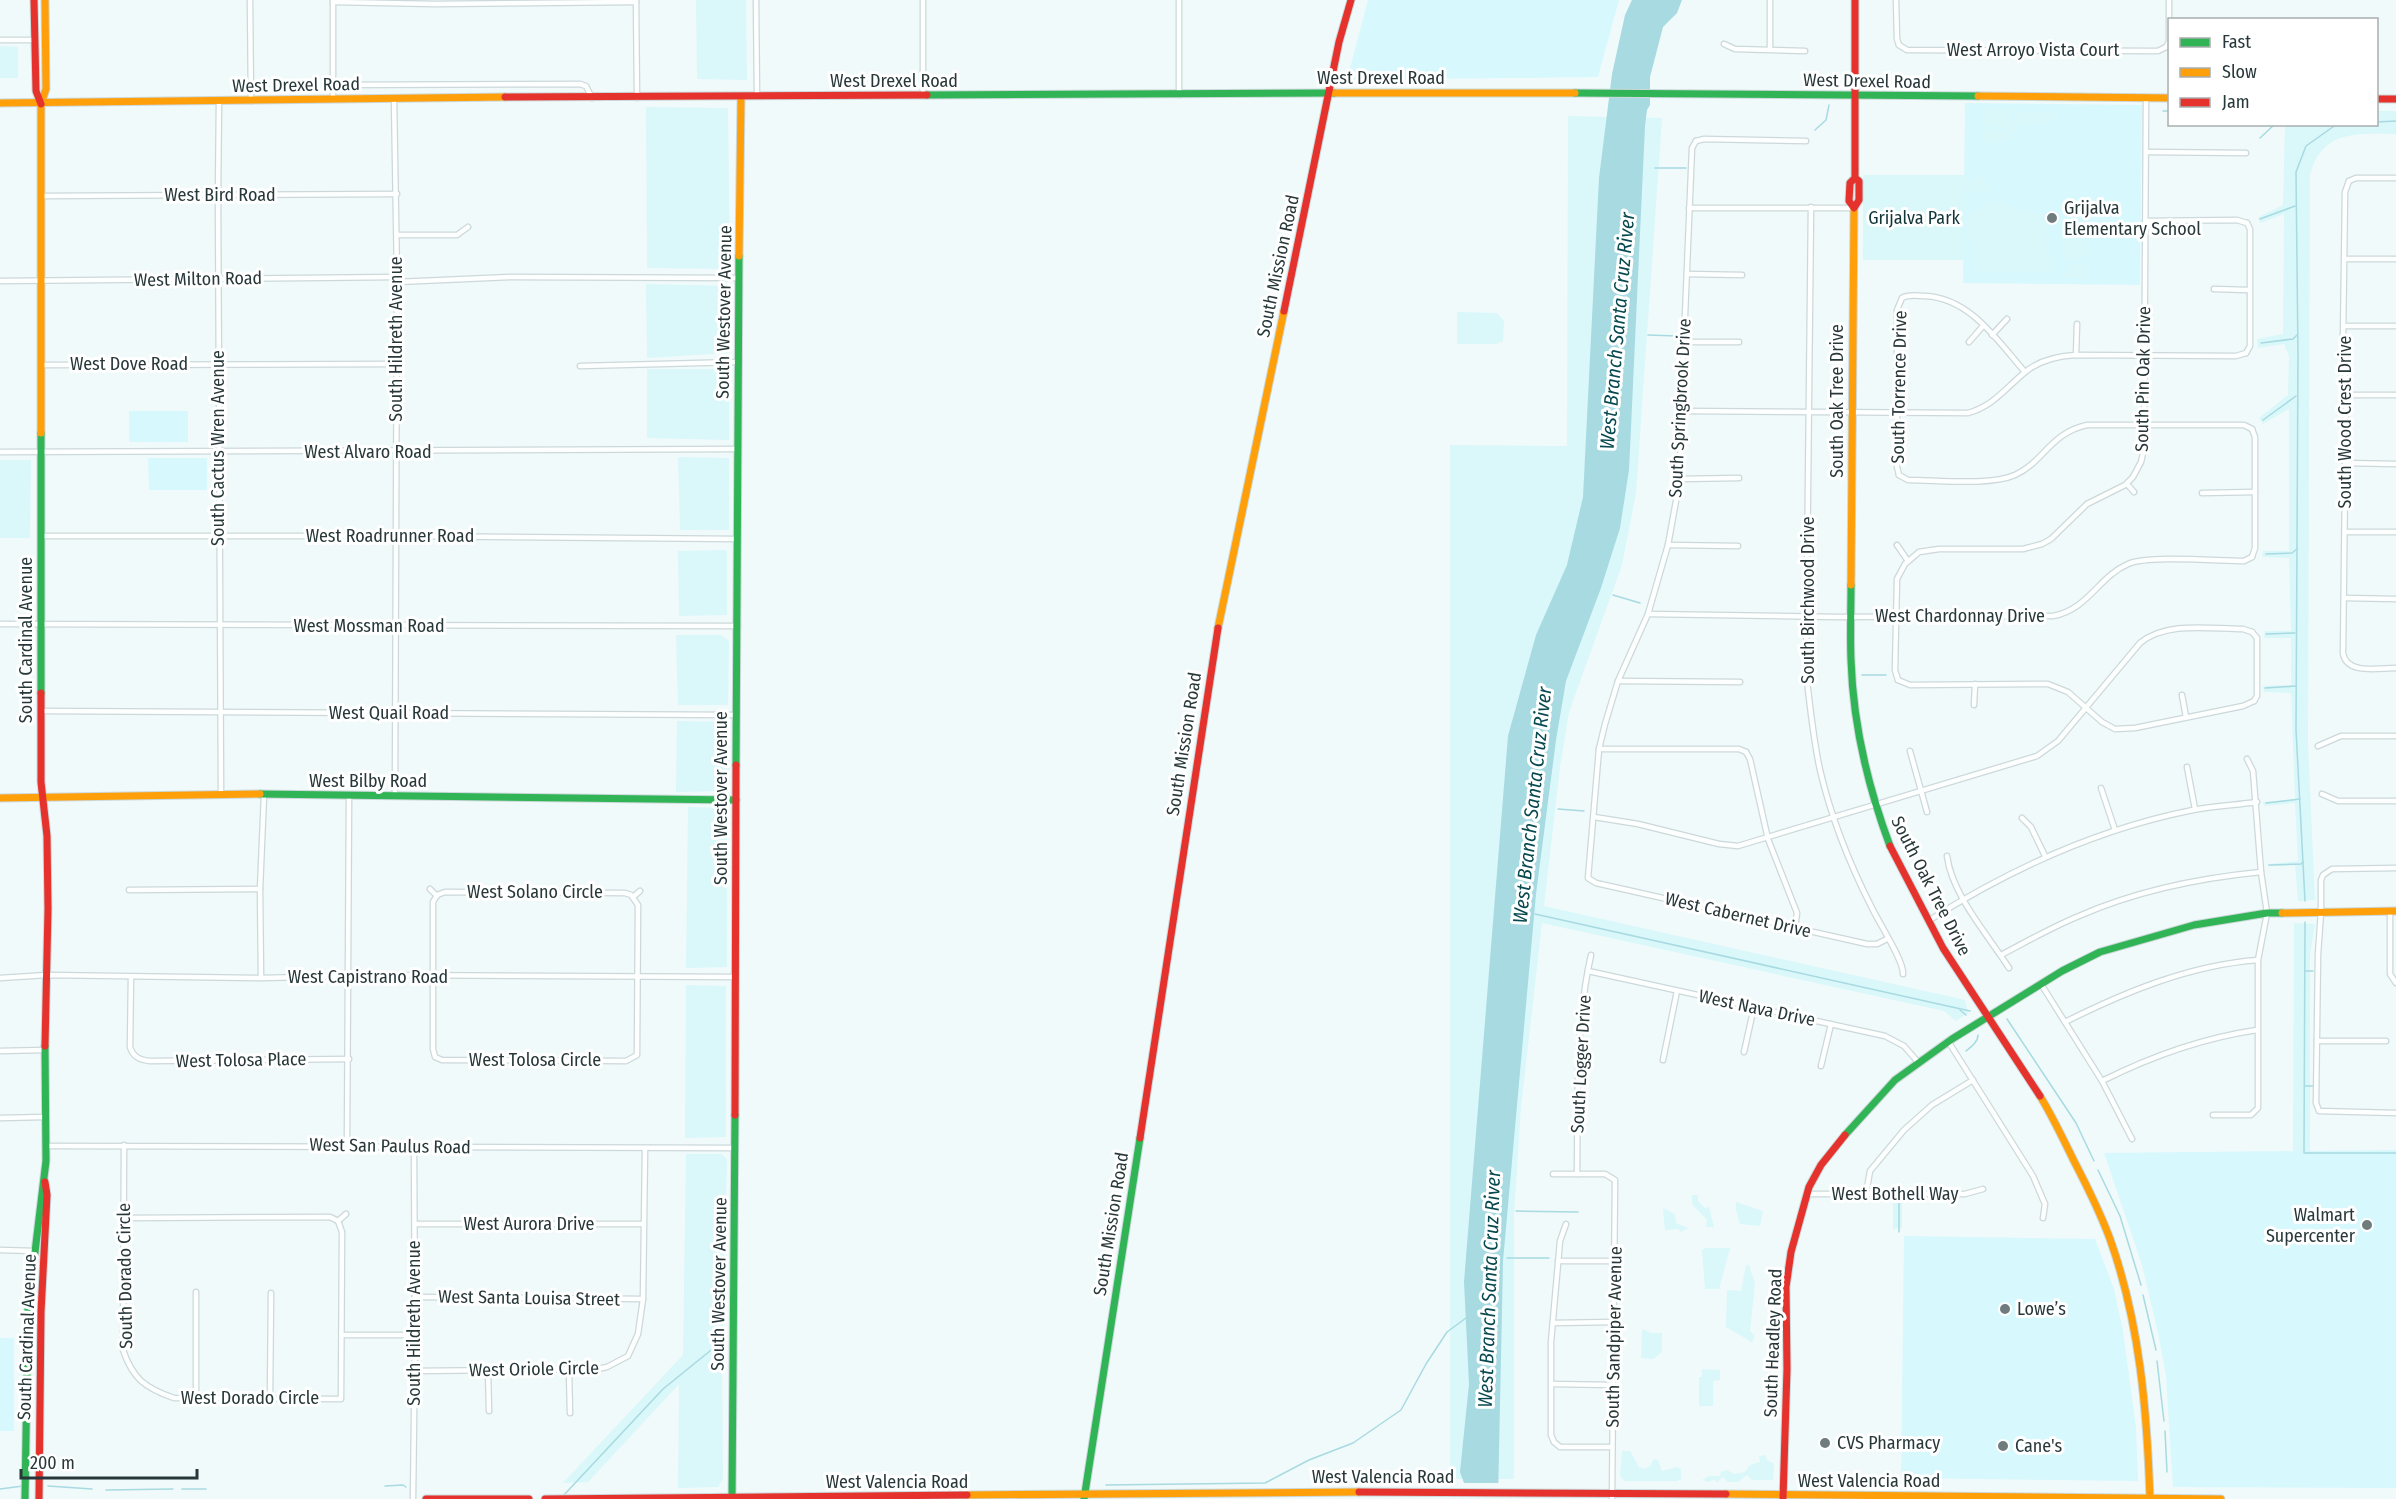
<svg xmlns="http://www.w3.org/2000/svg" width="2396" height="1499" font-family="'Fira Sans Condensed',sans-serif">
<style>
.built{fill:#d7f8fd}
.green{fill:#daf7fa}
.water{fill:#a7dae1}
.pier{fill:#f0fafb}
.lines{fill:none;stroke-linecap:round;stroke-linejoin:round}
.stream{stroke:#a7dae1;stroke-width:1.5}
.street-casing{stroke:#ccd8da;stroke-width:7}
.fast-casing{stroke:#ccd8da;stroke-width:9}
.slow-casing{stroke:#ccd8da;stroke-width:9}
.jam-casing{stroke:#ccd8da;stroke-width:9}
.street{stroke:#fdfefe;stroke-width:4.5}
.fast{stroke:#30b455;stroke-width:7}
.slow{stroke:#ff9f0a;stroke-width:7}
.jam{stroke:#e5322d;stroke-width:7}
.poi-dot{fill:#6e7c7e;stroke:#fff;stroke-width:2}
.labels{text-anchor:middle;stroke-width:6;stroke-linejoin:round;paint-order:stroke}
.street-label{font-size:18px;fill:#28383a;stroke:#fff}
.poi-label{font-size:18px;fill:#28383a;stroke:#fff;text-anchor:start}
.park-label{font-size:18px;fill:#113438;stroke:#fff}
.water-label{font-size:20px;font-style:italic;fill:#084950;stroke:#fff}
</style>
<rect width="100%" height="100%" fill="#f0fafb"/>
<g class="built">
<path d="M1368,0h251l-21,77 -251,3z"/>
<path d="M1965,103l177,2 -2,180 -177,-2z"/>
<rect x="129" y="411" width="59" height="31"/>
<path d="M148,458h59v32h-58z"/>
<path d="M2396,1150v338l-223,-1 -7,-111 -8,-43 -16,-68 -38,-112z"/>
<path d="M1904,1236l191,3 19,50 9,42 13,97 2,53 -237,-3z"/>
<rect x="0" y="1338" width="14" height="93"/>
</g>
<g class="green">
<path d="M696,0h50l1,80 -50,-1z"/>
<path d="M0,46l18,1v31h-18z"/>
<path d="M646,107l82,1 2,161 -83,-1z"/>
<path d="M1984,110h25l7,23 -33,-9z"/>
<path d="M2016,111l36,2 2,7 -18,4 -1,-2 -15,4z"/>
<path d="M2377,111h19v23c-38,0 -74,-5 -86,41l-2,569 7,156 -17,1 -3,-36 -28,1 2,-2 29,-3 -3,-58 -31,3 -1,-4 32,-3 -4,-106 -27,-1 -1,-6 28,-1v-47h-27l1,-7h26l-2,-73 -27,-1 1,-6h26v-142l-26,15 -4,-6 29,-23 1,-39 -5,-12 -26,4 -1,-9 26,-5 1,-120 -24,9 -1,-6 24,-12 2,-80 91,-1z"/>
<path d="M1568,116l94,2 -26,375 -14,72 -53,147 -9,55 -16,139 421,94 3,13 -12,8 -12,-10 -402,-88 -21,184 -7,106v266h-64v-1034l117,1z"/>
<path d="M1987,128l24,6 1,2 -26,9 -4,-8z"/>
<path d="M1863,175h102l-1,85h-101z"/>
<path d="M1980,176l11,10 -16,7 -6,-2v-10z"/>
<path d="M2000,202l20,8 26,5 3,10c-12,21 5,25 1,47l-68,-1 -7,-6v-22l-7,-7 1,-21 16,-10z"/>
<path d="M2080,230l9,25 -20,7 -9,-25z"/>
<path d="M2083,262l5,16h-25l9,-13z"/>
<path d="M646,284l83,2 -1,67 -81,5z"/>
<path d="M1457,312l40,1 7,8 -1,20 -7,3h-39z"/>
<path d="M647,369h82v71l-82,-2z"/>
<path d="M678,457l51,1v72h-49z"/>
<path d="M0,460h31l-1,78h-30z"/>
<path d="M727,550v65l-48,1 -1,-65z"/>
<path d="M676,635h45l8,6 -1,64h-50z"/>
<path d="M677,721l52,1 1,61 -8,8 -46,1z"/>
<path d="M688,807l39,1v159l-41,1z"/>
<path d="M2294,923l21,1 -5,31v196h-17z"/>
<path d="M686,985l40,1v151l-41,1z"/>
<path d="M686,1154h36l5,6 -5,184 1,134 -5,9 -40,1 1,-104 -91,98 -25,1 120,-128z"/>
<path d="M1692,1195h6v6l7,7 4,-1 5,20h-8l1,-7 -15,-16z"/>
<path d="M1893,1200h9v28l-9,1z"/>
<path d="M1736,1202l27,9 -3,15 -20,-2 -4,-14z"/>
<path d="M1663,1208l12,6 1,9 12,5 -7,4 -3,-3 -13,1z"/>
<path d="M1705,1248h25l-11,41h-14l-3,-39z"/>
<path d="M1746,1265h3l6,19 -5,47 5,5 -3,6 -26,-15 1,-37 14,1z"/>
<path d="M1642,1329l9,4h11v19l-9,7 -12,-1z"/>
<path d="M1702,1369l18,1v10l-7,1v25h-14v-29h3z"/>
<path d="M1622,1451h8l9,16 5,2 6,-3 4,-7 4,1 4,11 14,-4 5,2v10l-4,2h-53l-4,-6z"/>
<path d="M1765,1455l2,5 7,4 -1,16h-21l-5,-5 -9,7h-10l-5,-5 -6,5 -4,-3 -4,3 -7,-2 7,-4h11l1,-4 6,-2 7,4 11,-2 5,-7 10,-3 -1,-6z"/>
</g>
<path class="water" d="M1632,0h50l-5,13 -14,14 -13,50v28l-3,5 -2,16 -16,344 -9,58 -19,60 -35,93 -10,59 -20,154 -33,367 -5,238h-35l1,-16 -4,-11 9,-88 -5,-102 44,-546 28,-101 31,-70 16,-68 16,-319 13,-104 13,-59z"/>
<path class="pier" d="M1463,1483h38l-1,16h-38z"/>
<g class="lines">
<g class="stream">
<path d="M2163,111h7"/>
<path d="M2376,122l20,-1"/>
<path d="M1815,130l11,-10 3,-15"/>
<path d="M2260,138l15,-14"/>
<path d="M1655,168h31"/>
<path d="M2260,219l35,-13"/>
<path d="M1648,335l29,1"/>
<path d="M2261,343l32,-4 4,-4"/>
<path d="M2263,420l33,-24"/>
<path d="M2266,554l26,-1 5,-4"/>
<path d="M1613,595l27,8"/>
<path d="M2266,634l29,-1"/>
<path d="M1862,675h24"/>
<path d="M2265,688l31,-2"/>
<path d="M2266,803l34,-4"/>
<path d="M1558,809l26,2"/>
<path d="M2269,865l32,-1 2,-2"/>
<path d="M2305,901l-9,-171 2,-375 -2,-183 10,-26 31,-22"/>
<path d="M1535,914l435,97"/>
<path d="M2305,922l-1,231h92"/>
<path d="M2305,971h8"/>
<path d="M1960,1010l6,5"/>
<path d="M2007,1019l69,104 18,38"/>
<path d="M1966,1051c5,-4 12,-9 12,-16"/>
<path d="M2305,1086h8"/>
<path d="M2098,1170l22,46 21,69"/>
<path d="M1516,1211l62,1"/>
<path d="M1899,1232v-31"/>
<path d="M1507,1258h42"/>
<path d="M2143,1295l13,55"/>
<path d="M2157,1361l7,60"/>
<path d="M2165,1431l2,41"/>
<path d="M1106,1485l159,-2 44,-23 44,-17 48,-33 25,-46 21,-32 19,-14"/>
<path d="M48,1486l44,3"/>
<path d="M385,1486l18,-1 3,2"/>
<path d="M0,1489l23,-3"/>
<path d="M182,1489h24"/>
<path d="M106,1490l67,-1"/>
<path d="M563,1496l100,-107 63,-51"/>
</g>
<defs>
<g id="street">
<path d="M250,0l1,101"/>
<path d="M636,0l1,98"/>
<path d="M756,0l1,96"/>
<path d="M923,0v96"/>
<path d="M1179,0v95"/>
<path d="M1770,0v49"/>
<path d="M1896,0l1,39 2,6"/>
<path d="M333,2l102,2 201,-2"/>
<path d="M0,40h35"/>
<path d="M1724,44l11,5 70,2"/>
<path d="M1899,45l8,5 251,1 8,-4"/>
<path d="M2166,47l3,-5v-42"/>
<path d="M333,85l247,-1 6,2 6,12"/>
<path d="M394,98l3,179 -2,519"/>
<path d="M333,99v-99"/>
<path d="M219,101l-1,93 3,600"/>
<path d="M1696,141l-4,7 -11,263 -1,68 -12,66 -20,69 -30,67 -13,43 -6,25 -11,129 8,5 271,61h10l10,-5"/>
<path d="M1696,141l8,-2 102,2"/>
<path d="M2146,152l100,1"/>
<path d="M2349,181l-4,11 -2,147 3,56 -3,258c3,22 36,15 53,15"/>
<path d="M2349,181l7,-3h40"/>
<path d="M43,196l354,-2"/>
<path d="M1811,207l-5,466c4,32 7,65 14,97 11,47 30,95 52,138 7,15 32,53 31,66"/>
<path d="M1689,208h165"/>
<path d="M2145,221l92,-1 10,3"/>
<path d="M397,235h60l11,-8"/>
<path d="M2345,259h51"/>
<path d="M1687,274l55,1"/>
<path d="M0,281l397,-4"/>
<path d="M397,282l113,-5 229,1"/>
<path d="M2214,289l34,1"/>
<path d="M2344,326h52"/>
<path d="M1992,335l15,-16"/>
<path d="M1684,342h55"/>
<path d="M1969,342l14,-16"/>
<path d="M2246,353l4,-7v-117l-3,-6"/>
<path d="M2076,355l1,-31"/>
<path d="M42,365l354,-1"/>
<path d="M580,366l159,-4"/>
<path d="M2346,395h50"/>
<path d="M1681,411l287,2c25,-7 37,-24 56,-40 15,-13 33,-17 52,-18l160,1 10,-3"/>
<path d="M2252,429l3,8v111l-3,9"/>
<path d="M0,452l737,-3"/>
<path d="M2345,463l51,1"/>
<path d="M1899,475l9,5c29,0 82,6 107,-5 29,-13 35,-42 72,-50h157l8,4"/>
<path d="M1899,475l-2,-8v-157l5,-12c7,-4 15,-2 23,-2 45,2 72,44 100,76"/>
<path d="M1680,479l59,-1"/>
<path d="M2127,484l7,8"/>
<path d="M2202,493l53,-1"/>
<path d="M2345,532h51"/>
<path d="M42,536h352l344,3"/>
<path d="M1668,545l70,1"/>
<path d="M1897,545l11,16"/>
<path d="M2345,598l51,1"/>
<path d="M1648,614l190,3 215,-1c36,-7 45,-39 75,-52 21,-9 90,-3 116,-3l8,-4"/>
<path d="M0,624l738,2"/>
<path d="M2252,632l5,6v58l-3,5"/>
<path d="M1898,680l-3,-10 2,-91 8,-15 14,-12 20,-3h84l19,-5 9,-5 36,-35 38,-19 8,-8 8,-15 3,-13 2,-350"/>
<path d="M1898,680l12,5 138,-1 20,8 34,30 13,7 20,-1 108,-22 11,-5"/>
<path d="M1618,681l122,1"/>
<path d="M2182,695l4,22"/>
<path d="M1974,705l1,-21"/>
<path d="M41,711l696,4"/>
<path d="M2318,746l23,-10h55"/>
<path d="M1599,749h140l7,3"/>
<path d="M1910,751l17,61"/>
<path d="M1746,752l4,7 18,80 29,74 -2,15"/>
<path d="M2187,767l8,42"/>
<path d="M2101,788l14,42"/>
<path d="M2322,794l16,7h58"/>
<path d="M1594,817l44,7 81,20 19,2 299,-90 21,-15 82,-98c27,-22 70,-14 103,-14l9,3"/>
<path d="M2022,818l9,9 14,29"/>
<path d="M1947,856c5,39 41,79 62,112"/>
<path d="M2396,868l-64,1 -9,6 -2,5v32l-3,42 -2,149 3,8 77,2"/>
<path d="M430,889l7,7"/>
<path d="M129,890l131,-1"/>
<path d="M445,892l180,1 6,2 7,10 -1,150 -11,6 -184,-1 -7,-3 -2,-8v-147l4,-7z"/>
<path d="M633,897l7,-6"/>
<path d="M2390,911v63l6,9"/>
<path d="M1928,921c82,-52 169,-92 265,-111 21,-4 43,-5 64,-8"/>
<path d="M2001,955c25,-13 51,-28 78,-39 57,-25 120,-38 182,-44"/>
<path d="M1588,971l297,65 19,10 14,16"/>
<path d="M131,977l-1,70c3,10 10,13 20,14l199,-2"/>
<path d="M0,978l47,-3 214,3 130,-3 345,2"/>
<path d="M261,978l-1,-89 4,-94"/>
<path d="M2041,984l61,97 30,58"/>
<path d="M2065,1022c60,-30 125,-57 193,-62"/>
<path d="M1948,1041l85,135 12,28 -2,14"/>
<path d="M2317,1041h69"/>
<path d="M0,1051l45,-1"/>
<path d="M1744,1052l10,-45"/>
<path d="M1663,1060l14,-69"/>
<path d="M1821,1066l10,-42"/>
<path d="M2102,1081c50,-25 100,-43 155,-51"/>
<path d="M2213,1115h38l7,-7v-148l9,-47 -6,-41 -8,-101 -6,-12"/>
<path d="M0,1118l45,-1"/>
<path d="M124,1145l-1,205c10,29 22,38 51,48l167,1 1,-167 -4,-11"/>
<path d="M347,1145l2,-349"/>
<path d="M46,1146l689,2"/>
<path d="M1553,1174h52l10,6 -3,319"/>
<path d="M1577,1174c1,-73 -2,-148 14,-219"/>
<path d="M1807,1194h158l18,-5"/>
<path d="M1866,1194l4,-23 34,-41 28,-25 41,-25"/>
<path d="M123,1218l207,-1 8,4"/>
<path d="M338,1221l8,-7"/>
<path d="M415,1224h228"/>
<path d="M1566,1224l-6,17 -9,101v93l3,7 6,5h52"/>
<path d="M0,1250l35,1"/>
<path d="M1558,1261h57"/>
<path d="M415,1297l228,2"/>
<path d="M1553,1323l61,-1"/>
<path d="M342,1335h73"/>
<path d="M413,1371l184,-2 10,-2 21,-11 10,-22 5,-35 2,-150"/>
<path d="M488,1371l1,40"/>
<path d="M569,1371l1,42"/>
<path d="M1552,1384l61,1"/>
<path d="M196,1397v-105"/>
<path d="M270,1397l1,-104"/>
<path d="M413,1499l2,-164 -1,-188"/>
</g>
<g id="fast">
<path d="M1575,93l403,3"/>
<path d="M927,95l407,-2"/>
<path d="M41,433v260"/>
<path d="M1851,585c0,25 -1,50 0,75 2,63 17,127 39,186"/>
<path d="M736,765l3,-509"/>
<path d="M260,794l476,6"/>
<path d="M1845,1135l50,-55 57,-41 110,-68 38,-19 94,-27 73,-12h15"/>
<path d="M25,1499l3,-189 18,-149 -1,-115"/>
<path d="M732,1499l3,-384"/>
<path d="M1084,1499l56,-361"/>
</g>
<g id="slow">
<path d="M1334,93h241"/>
<path d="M1978,96l192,2"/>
<path d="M0,103l505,-6"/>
<path d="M739,256l2,-158"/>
<path d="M41,433v-329l5,-15 -1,-89"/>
<path d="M1851,585l3,-377"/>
<path d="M1218,628l66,-317"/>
<path d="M0,798l260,-4"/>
<path d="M2282,913l114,-2"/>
<path d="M2040,1096c13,21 23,43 34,65 13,25 26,51 36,78 30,84 37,172 40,260"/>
<path d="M1726,1494l495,5"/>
<path d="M967,1495l392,-3"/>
</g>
<g id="jam">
<path d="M34,0l2,91 5,13"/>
<path d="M1855,0v178l4,3v19l-5,8 -5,-7 1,-18 5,-5"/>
<path d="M505,97l422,-2"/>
<path d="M2376,99h20"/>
<path d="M1284,311l55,-269 12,-42"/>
<path d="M41,693v89l6,54 1,73 -3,137"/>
<path d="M1890,846l53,102 97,148"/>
<path d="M735,1115l1,-350"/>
<path d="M1140,1138l78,-510"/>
<path d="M1359,1492l367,2"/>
<path d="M39,1499l2,-187 6,-117 -2,-13"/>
<path d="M426,1499h103"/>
<path d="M545,1499l422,-4"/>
<path d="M1783,1499l4,-130 -1,-82 5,-35 18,-65 12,-22 24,-30"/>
</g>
</defs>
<use href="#street" class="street-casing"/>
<use href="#fast" class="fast-casing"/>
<use href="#slow" class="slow-casing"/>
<use href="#jam" class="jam-casing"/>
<use href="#street" class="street"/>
<use href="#fast" class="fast"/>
<use href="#slow" class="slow"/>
<use href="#jam" class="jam"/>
</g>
<g class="poi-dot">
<circle cx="2052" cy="218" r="6"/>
<circle cx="2367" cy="1225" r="6"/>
<circle cx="2005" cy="1309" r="6"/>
<circle cx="1825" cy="1443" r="6"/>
<circle cx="2003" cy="1446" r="6"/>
</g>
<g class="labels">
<g class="street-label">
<text x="2033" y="56">West Arroyo Vista Court</text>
<text x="1381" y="84">West Drexel Road</text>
<text x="894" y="87">West Drexel Road</text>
<text transform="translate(1867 81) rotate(1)" y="6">West Drexel Road</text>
<text transform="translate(296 85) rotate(-1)" y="6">West Drexel Road</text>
<text x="220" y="201">West Bird Road</text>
<text transform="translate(1278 266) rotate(-78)" y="6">South Mission Road</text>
<text transform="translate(198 279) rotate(-1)" y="6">West Milton Road</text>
<text transform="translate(724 312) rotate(-89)" y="6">South Westover Avenue</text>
<text transform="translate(396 339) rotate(-90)" y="6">South Hildreth Avenue</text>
<text x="129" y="370">West Dove Road</text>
<text transform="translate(2143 379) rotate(-89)" y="6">South Pin Oak Drive</text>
<text transform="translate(1899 387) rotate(-89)" y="6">South Torrence Drive</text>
<text transform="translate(1837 401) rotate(-90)" y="6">South Oak Tree Drive</text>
<text transform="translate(1680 408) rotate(-87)" y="6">South Springbrook Drive</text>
<text transform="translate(2345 422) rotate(-90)" y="6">South Wood Crest Drive</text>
<text transform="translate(218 448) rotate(-90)" y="6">South Cactus Wren Avenue</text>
<text x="368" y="458">West Alvaro Road</text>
<text x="390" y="542">West Roadrunner Road</text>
<text transform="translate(1808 600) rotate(-90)" y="6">South Birchwood Drive</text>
<text x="1960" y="622">West Chardonnay Drive</text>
<text x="369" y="632">West Mossman Road</text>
<text transform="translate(26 640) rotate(-90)" y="6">South Cardinal Avenue</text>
<text x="389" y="719">West Quail Road</text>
<text transform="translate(1184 744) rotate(-81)" y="6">South Mission Road</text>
<text x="368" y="787">West Bilby Road</text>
<text transform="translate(721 798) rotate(-90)" y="6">South Westover Avenue</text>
<text transform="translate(1931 886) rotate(63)" y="6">South Oak Tree Drive</text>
<text x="535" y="898">West Solano Circle</text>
<text transform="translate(1738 915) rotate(13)" y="6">West Cabernet Drive</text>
<text x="368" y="983">West Capistrano Road</text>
<text transform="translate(1757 1008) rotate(12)" y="6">West Nava Drive</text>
<text transform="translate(241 1060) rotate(-1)" y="6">West Tolosa Place</text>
<text x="535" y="1066">West Tolosa Circle</text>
<text transform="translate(1581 1064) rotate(-87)" y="6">South Logger Drive</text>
<text transform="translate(390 1146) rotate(1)" y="6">West San Paulus Road</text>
<text x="1895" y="1200">West Bothell Way</text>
<text x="529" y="1230">West Aurora Drive</text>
<text transform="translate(1111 1224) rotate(-81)" y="6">South Mission Road</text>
<text transform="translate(125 1276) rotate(-91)" y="6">South Dorado Circle</text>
<text transform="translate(719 1284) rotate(-89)" y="6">South Westover Avenue</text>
<text transform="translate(529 1298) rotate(1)" y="6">West Santa Louisa Street</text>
<text transform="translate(414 1323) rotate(-90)" y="6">South Hildreth Avenue</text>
<text transform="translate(27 1337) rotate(-88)" y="6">South Cardinal Avenue</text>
<text transform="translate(1614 1337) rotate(-89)" y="6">South Sandpiper Avenue</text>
<text transform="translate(1773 1343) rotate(-88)" y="6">South Headley Road</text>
<text transform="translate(534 1369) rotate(-1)" y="6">West Oriole Circle</text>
<text x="250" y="1404">West Dorado Circle</text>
<text x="1383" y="1483">West Valencia Road</text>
<text x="1869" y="1487">West Valencia Road</text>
<text x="897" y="1488">West Valencia Road</text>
</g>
<g class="poi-label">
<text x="2064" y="214">Grijalva<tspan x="2064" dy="21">Elementary School</tspan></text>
<text x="2355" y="1221" text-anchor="end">Walmart<tspan x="2355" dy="21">Supercenter</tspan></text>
<text x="2017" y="1315">Lowe’s</text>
<text x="1837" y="1449">CVS Pharmacy</text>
<text x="2015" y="1452">Cane's</text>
</g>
<g class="park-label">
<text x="1914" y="224">Grijalva Park</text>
</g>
<g class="water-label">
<text transform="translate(1617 331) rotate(-85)" y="7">West Branch Santa Cruz River</text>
<text transform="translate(1532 805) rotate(-84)" y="7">West Branch Santa Cruz River</text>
<text transform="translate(1489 1289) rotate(-88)" y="7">West Branch Santa Cruz River</text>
</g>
</g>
<rect x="2168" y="18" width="210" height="108" fill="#ffffff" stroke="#a9afb0" stroke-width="1.5"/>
<rect x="2180" y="38" width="30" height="9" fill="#30b455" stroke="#a9afb0" stroke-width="1.5"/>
<text x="2222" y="48" font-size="18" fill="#28383a">Fast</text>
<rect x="2180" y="68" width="30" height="9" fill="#ff9f0a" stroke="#a9afb0" stroke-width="1.5"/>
<text x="2222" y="78" font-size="18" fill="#28383a">Slow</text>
<rect x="2180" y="98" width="30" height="9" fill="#e5322d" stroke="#a9afb0" stroke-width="1.5"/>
<text x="2222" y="108" font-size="18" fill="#28383a">Jam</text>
<path d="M21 1469v9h176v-9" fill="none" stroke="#28383a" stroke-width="3"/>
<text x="30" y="1469" font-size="18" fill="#28383a" stroke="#ffffff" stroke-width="4.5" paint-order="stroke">200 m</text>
</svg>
